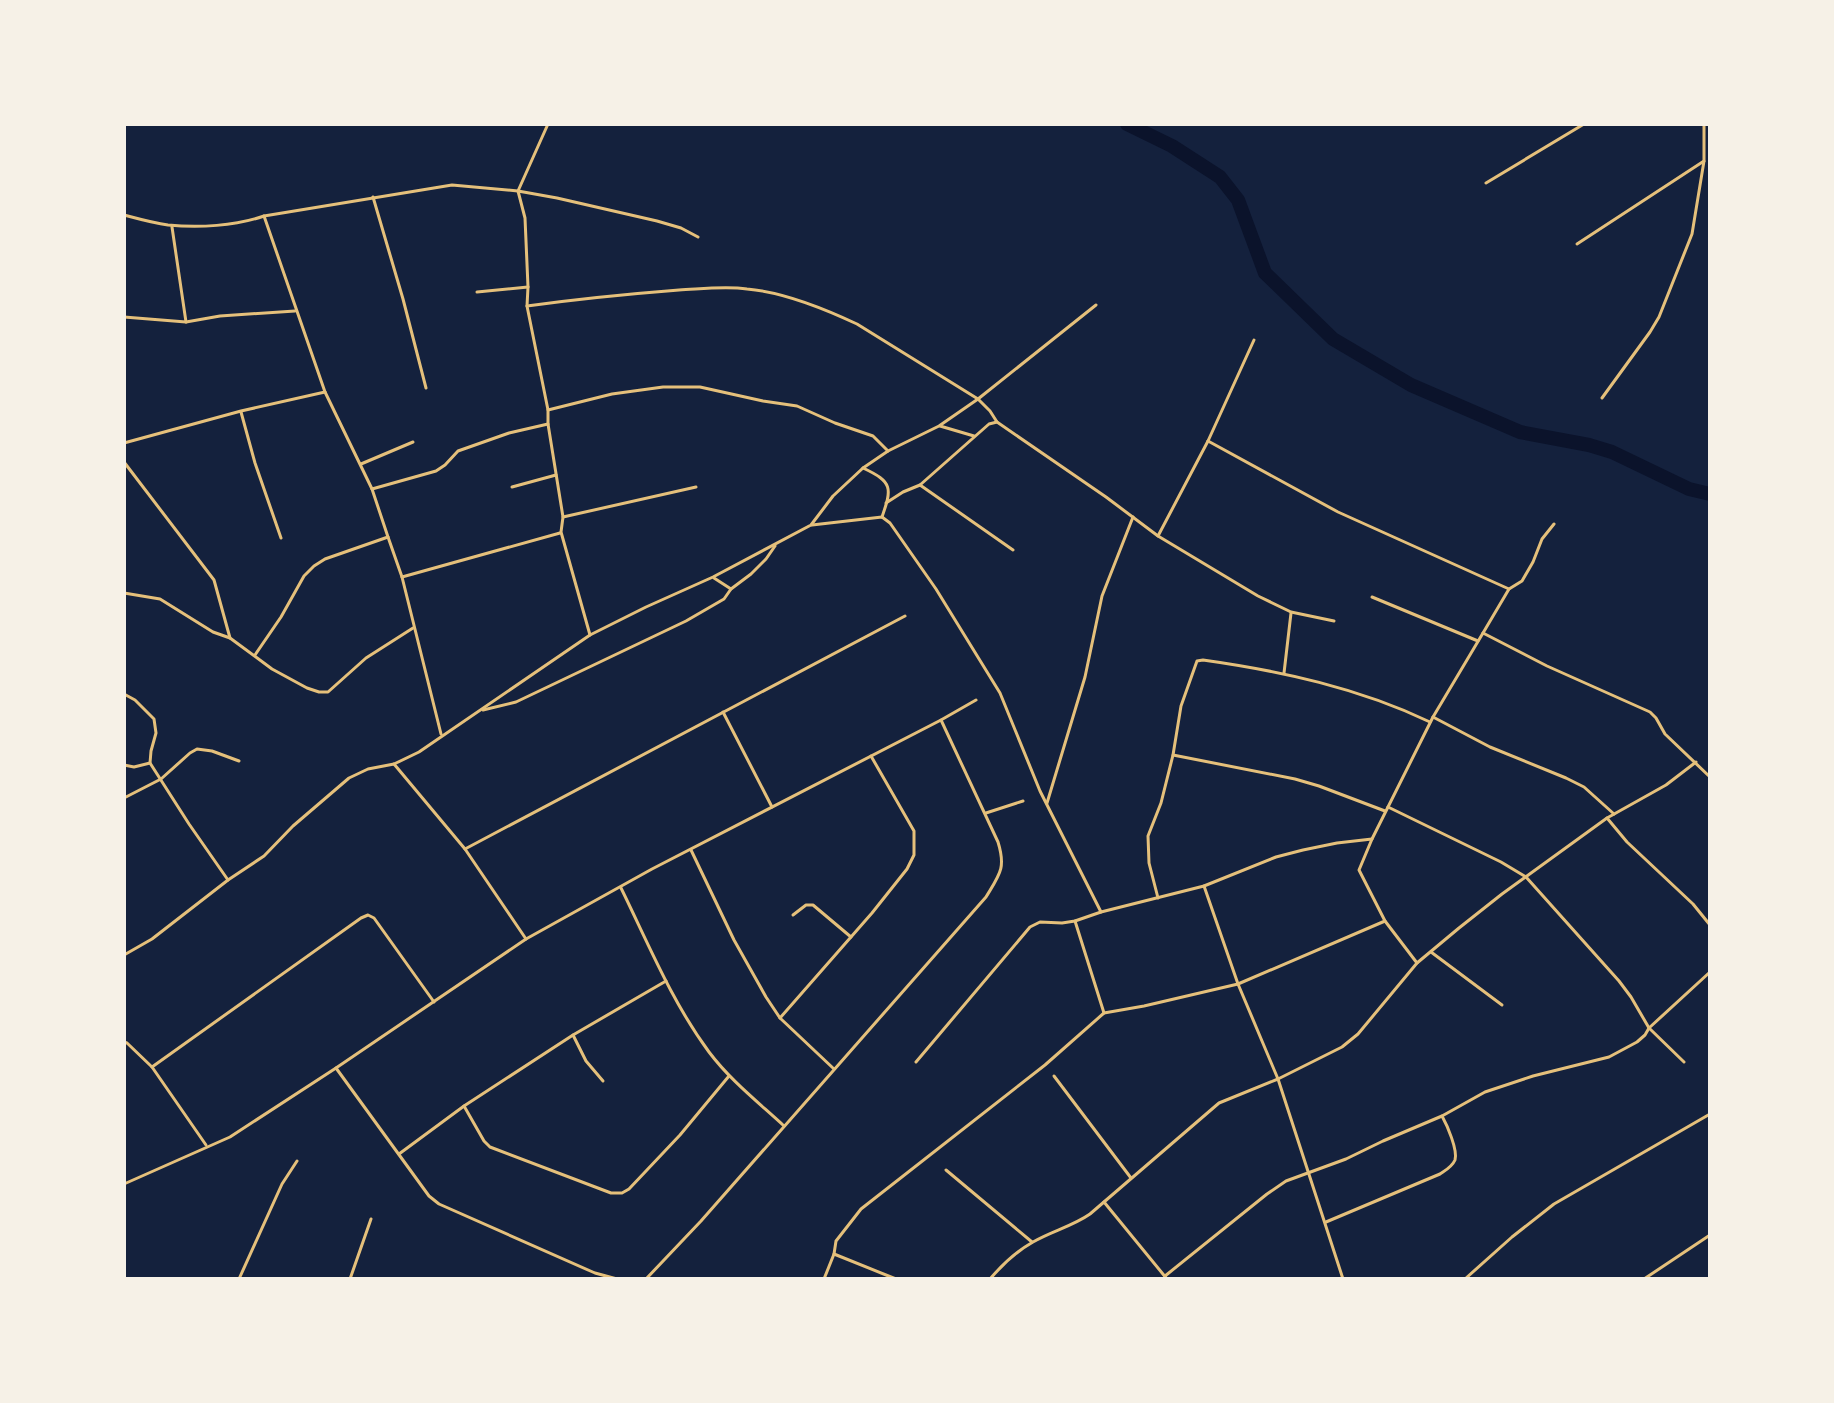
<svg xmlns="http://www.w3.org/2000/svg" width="1834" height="1403" font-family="Inter,sans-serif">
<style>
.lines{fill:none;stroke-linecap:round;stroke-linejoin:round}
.river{stroke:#0b132b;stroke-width:14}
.minor{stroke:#e5c07b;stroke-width:3}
</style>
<rect width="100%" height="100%" fill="#14213d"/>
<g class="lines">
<path class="river" d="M1127,124l45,22 48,31 18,23 27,73 68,66 78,46 109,47 69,13 23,7 77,37 21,5"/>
<g class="minor">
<path d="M548,124l-30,67 7,27 3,69 -1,19 21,104v14l15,93 -2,15 29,103"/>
<path d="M1486,183l98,-59"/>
<path d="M373,197l30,102 23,89"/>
<path d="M124,215c15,4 29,8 44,10 31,3 67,1 96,-9l188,-31 66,6 39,7 100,23 24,7 17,9"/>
<path d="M264,216l61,176 47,97 16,48 14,40 39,157"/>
<path d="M172,227l14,95"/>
<path d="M1577,244l127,-83"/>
<path d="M477,292l51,-5"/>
<path d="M527,306c51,-7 101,-12 152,-16 22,-1 46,-4 68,-1 37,3 76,19 110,35l121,75 12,12 7,11 109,75 52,39 100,60 33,16 43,9"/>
<path d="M124,317l62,5 34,-6 75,-5"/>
<path d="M1602,398l48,-66 9,-15 33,-83 12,-73v-37"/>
<path d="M548,410l64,-16 51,-7h37l63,14 34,5 38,17 38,13 15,15"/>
<path d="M241,412l14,51 26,75"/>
<path d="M940,426l34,10"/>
<path d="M1208,441l130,71 171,77"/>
<path d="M124,443l117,-32 84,-19"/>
<path d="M124,462l90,118 16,58 42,31 35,19 12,4h9l38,-34 47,-30"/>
<path d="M361,464l52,-22"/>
<path d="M863,468c30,14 29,20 19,49"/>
<path d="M920,485l93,65"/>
<path d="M512,487l44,-12"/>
<path d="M372,489l64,-18 9,-6 13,-14 51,-18 39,-9"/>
<path d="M886,503l17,-11 17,-7 69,-61 8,-2"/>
<path d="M563,517l133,-30"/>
<path d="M812,525l70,-8 8,6 46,66 64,104 40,98 61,121"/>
<path d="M1158,536l50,-95 46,-101"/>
<path d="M402,577l158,-44"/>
<path d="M714,578l17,11"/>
<path d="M124,593l36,6 53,33 17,6"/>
<path d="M1372,597l106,44"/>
<path d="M1483,633l26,-44 13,-8 11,-19 9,-23 12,-15"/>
<path d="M255,655l26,-38 23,-41 10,-10 11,-7 63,-22"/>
<path d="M1284,673l7,-60"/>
<path d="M124,694l11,6 19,19 2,14 -5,18 -1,12 39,61 39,56"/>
<path d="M483,710l33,-8 170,-81 38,-22 7,-10 20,-15 15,-15 9,-13"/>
<path d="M723,712l49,95"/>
<path d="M1433,717l57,30 76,31 18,9 30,27"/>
<path d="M1173,755l122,24 24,7 66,25"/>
<path d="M394,764l71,85 61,90"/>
<path d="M124,765l10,2 16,-4"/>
<path d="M124,798l37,-19 29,-26 7,-4 15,2 27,10"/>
<path d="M1047,803l38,-126 17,-81 31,-79"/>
<path d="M1388,807l113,55 25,15 93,104 12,16 18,31 35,34"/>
<path d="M986,813l37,-12"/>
<path d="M1607,818l20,24 66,62 17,21"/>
<path d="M465,849l440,-233"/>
<path d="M691,850l43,90 32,57 14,21 54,51"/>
<path d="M1204,886l34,98 40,95 65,200"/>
<path d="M621,888c27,55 51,114 88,164 21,28 49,50 75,74"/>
<path d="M1158,898l-9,-35 -1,-27 13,-33 12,-48 8,-49 16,-45 6,-1c78,11 156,28 227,62"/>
<path d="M793,915l13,-10h7l38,32"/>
<path d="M1075,921l29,92"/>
<path d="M1431,952l71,53"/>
<path d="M124,955l28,-16 76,-59 36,-24 29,-30 56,-48 19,-9 26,-5 25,-12 171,-117 56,-28 67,-30 98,-52 22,-29 30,-28 25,-17 51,-25 39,-27 118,-94"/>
<path d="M1417,963l-32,-42 -26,-51 13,-31 61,-122 50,-84 64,33 103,46 6,6 9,16 45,43"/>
<path d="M780,1018l92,-105 35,-44 7,-14v-24l-43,-75"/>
<path d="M573,1035l13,26 17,20"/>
<path d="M124,1042l3,1 25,24 54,78"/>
<path d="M916,1062l114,-135 10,-5 22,1 13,-2 26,-9 103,-26 72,-29 27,-7 34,-7 35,-4"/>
<path d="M152,1067l209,-149 7,-3 6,3 60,84"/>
<path d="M336,1068l93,128 10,8 156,69 22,6"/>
<path d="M1054,1076l77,102"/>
<path d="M464,1106l20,35 6,6 121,46h11l7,-4 51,-54 49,-59"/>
<path d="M399,1154l65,-48 109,-71 93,-54"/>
<path d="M946,1170l86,72"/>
<path d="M124,1184l106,-47 106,-69 190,-129 126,-70 289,-149 35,-20"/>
<path d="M1104,1202l63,77"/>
<path d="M1326,1222l114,-48c6,-4 12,-7 15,-14 3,-10 -8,-35 -13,-44"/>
<path d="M834,1254l62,25"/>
<path d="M1165,1276l102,-82 19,-13 60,-22 37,-18 59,-25 43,-24 48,-16 76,-19 28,-15 8,-7 4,-7 61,-56"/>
<path d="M239,1279l43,-95 15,-23"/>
<path d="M350,1279l21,-60"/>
<path d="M646,1279l55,-58 285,-324c14,-23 20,-29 12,-55l-57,-122"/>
<path d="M824,1279l10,-25 2,-13 25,-32 184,-144 59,-52 40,-7 94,-22 147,-63"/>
<path d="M990,1279c12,-14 27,-28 43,-37 19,-11 40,-16 57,-28l129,-111 59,-24 64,-32 16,-13 59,-71 42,-35 43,-34 105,-76 59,-33 30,-23"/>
<path d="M1465,1279l47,-42 42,-33 156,-90"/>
<path d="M1644,1279l66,-44"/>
</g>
</g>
<rect width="1834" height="1403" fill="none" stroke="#f6f1e7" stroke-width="252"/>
</svg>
